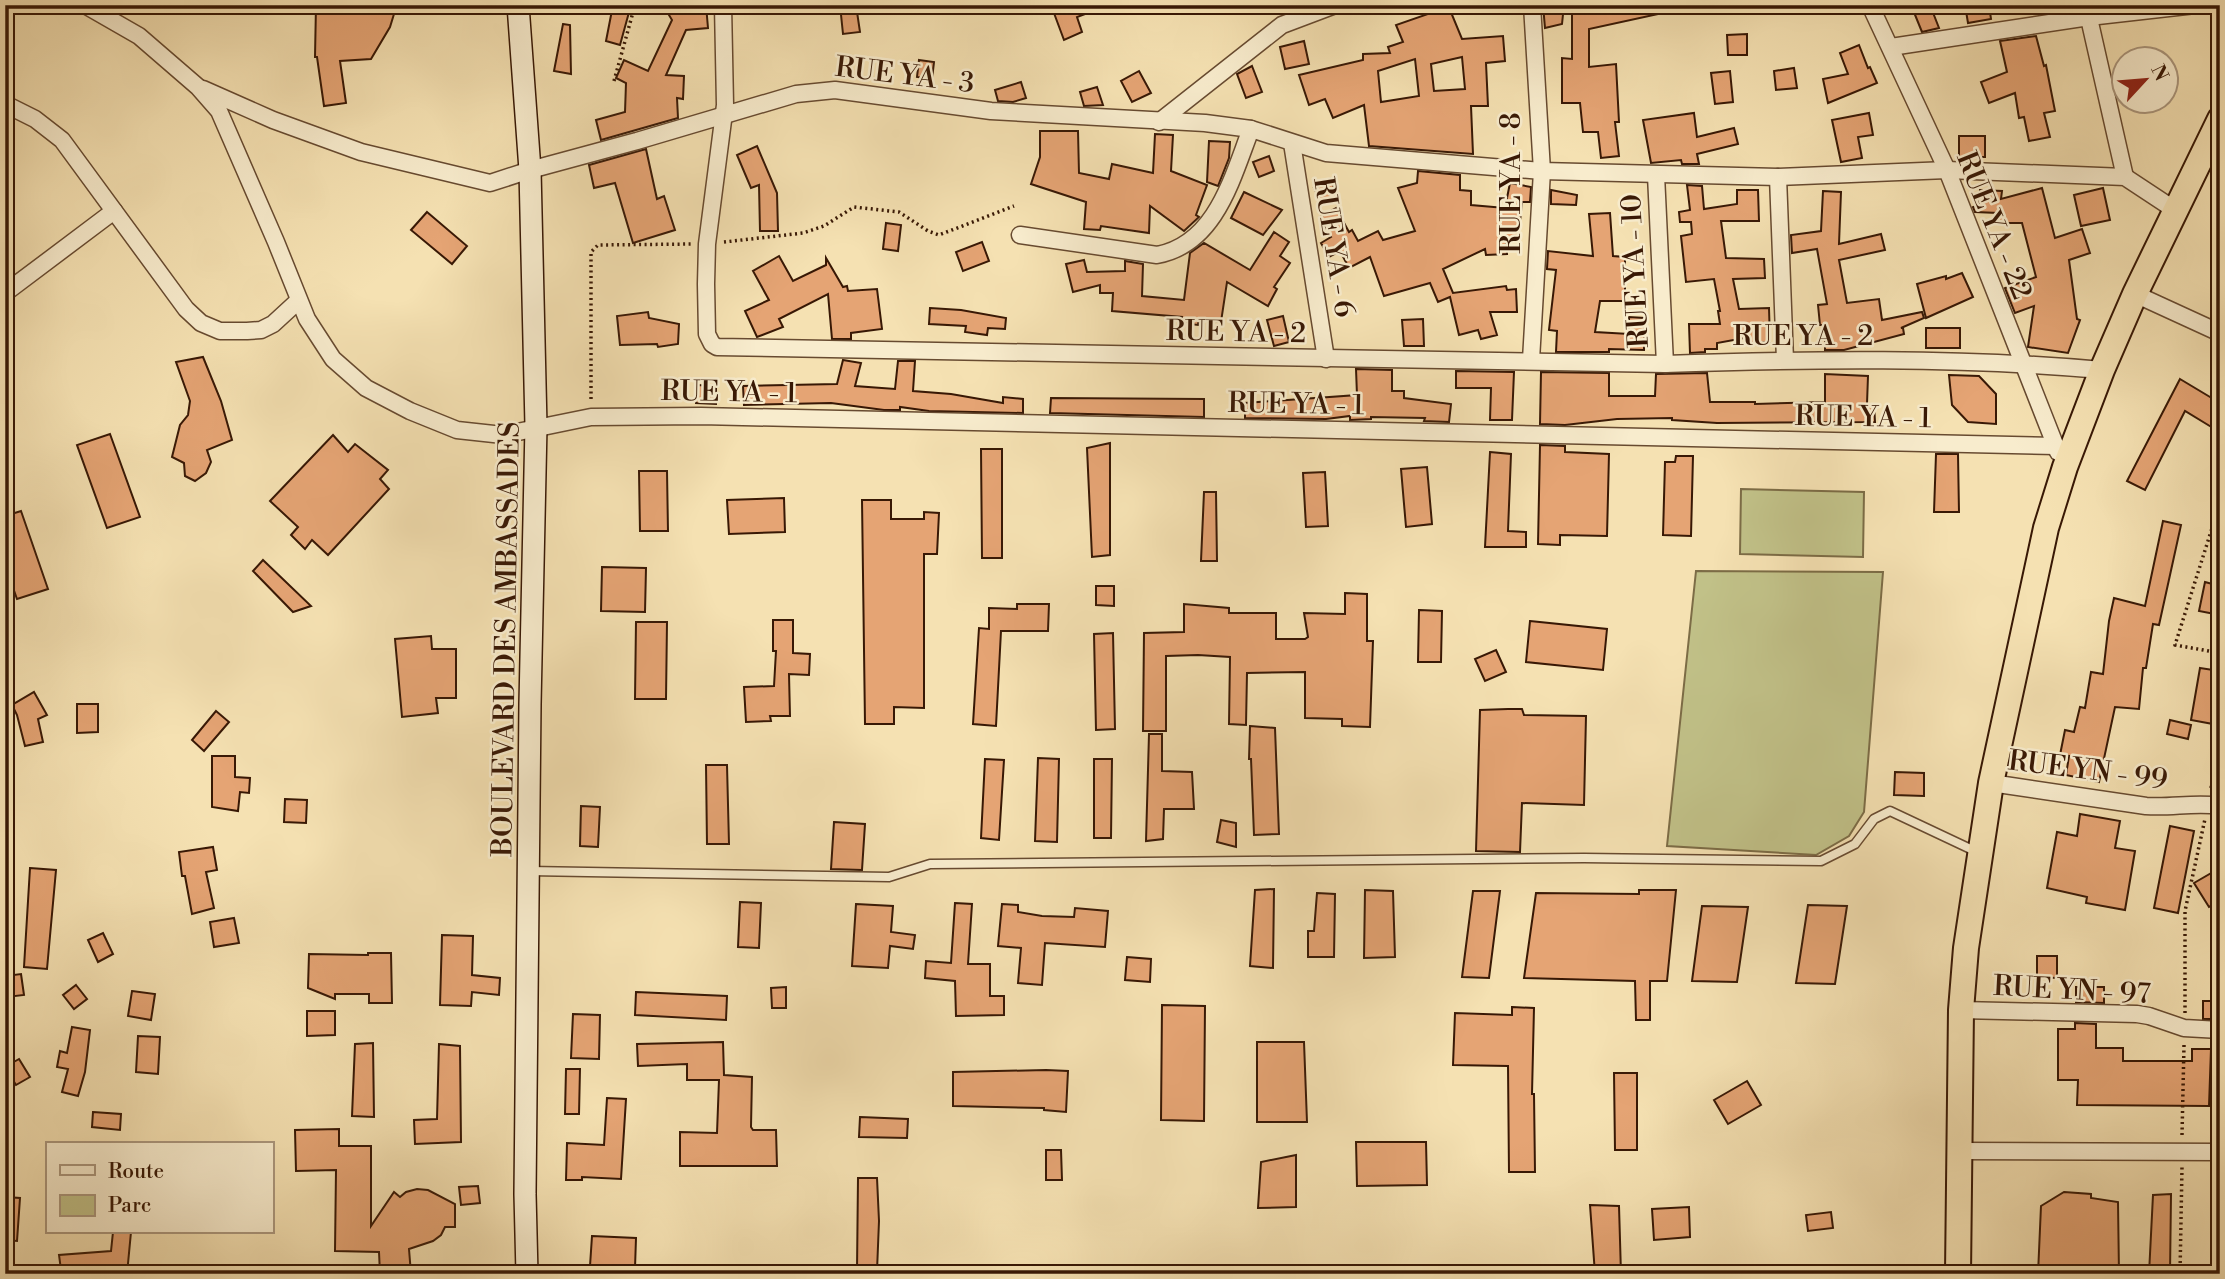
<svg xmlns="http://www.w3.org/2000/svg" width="2225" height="1279" font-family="'Libre Bodoni',serif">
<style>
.green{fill:#c1c188;stroke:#7c6c46;stroke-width:2}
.building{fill:#e5a474;stroke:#381805;stroke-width:2;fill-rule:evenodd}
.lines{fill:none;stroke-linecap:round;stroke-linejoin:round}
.service-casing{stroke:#674a30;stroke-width:11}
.minor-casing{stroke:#674a30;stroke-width:19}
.secondary-casing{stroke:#381805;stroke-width:24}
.trunk-casing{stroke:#381805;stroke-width:28}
.path{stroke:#381805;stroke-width:3.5;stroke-dasharray:2 3.5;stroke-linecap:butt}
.service{stroke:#f8eccd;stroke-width:8}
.minor{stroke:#f8eccd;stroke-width:16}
.secondary{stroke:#f8eccd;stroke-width:21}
.trunk{stroke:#f5e1b2;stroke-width:24}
.labels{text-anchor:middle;stroke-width:5;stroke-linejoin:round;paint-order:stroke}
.street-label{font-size:28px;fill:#381805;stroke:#f8eccd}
</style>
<rect width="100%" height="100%" fill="#f5e1b2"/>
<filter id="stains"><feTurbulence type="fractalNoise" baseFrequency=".00286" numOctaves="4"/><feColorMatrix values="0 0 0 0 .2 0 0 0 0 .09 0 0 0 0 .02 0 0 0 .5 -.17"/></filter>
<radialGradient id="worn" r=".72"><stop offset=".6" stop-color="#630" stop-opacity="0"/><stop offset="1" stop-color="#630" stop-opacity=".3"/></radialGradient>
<g class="green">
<path d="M1741,489l123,3 -1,65 -123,-3z"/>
<path d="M1696,571l187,1 -19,240 -15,24 -33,19 -149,-9z"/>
</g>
<g class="building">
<path d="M316,5h76l2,9 -4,13 -19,32 -31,2 6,42 -22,3 -7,-49h-2z"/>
<path d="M613,5h18l-11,40 -14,-4z"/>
<path d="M663,5h43l2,23 -22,2 -20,45 18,1 -1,23 -6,-1 1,20 -77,22 -5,-20 29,-8 1,-29 -10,-5 8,-18 24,11 24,-51z"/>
<path d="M840,5h16l4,27 -17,2z"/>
<path d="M1051,5h52l1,2 -27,10 5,15 -18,8z"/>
<path d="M1428,5h20l14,34 41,-3 2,25 -19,2 2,43h-17l2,48 -104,-8 -5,-41 -31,13 -8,-19 -16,6 -10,-30 64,-15v-6l27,-1 -2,-6 15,-5 -7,-17 35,-12zM1462,57l3,32 -31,2 -3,-27zM1415,59l4,37 -38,6 -3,-31z"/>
<path d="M1543,5h21l-2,19 -17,4z"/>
<path d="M1606,5h65l1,6 -83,18v38l27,-3 3,58h-4l4,34 -18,2 -3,-26h-15l-3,-29h-18v-45l10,1v-48z"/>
<path d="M1911,5h19l9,23 -17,4z"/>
<path d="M1965,5h24l2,14 -23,4z"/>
<path d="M563,24l7,1 1,49 -17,-3z"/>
<path d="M1747,34v21h-19l-1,-20z"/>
<path d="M2036,36l8,30 2,-1 9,46 -11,2 6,24 -21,4 -5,-24 -5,1 -4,-25 -26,10 -8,-21 26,-10 -7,-31z"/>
<path d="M1304,41l5,23 -24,5 -5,-22z"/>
<path d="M1859,45l9,23 2,-1 7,16 -49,20 -5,-24 25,-5 -8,-21z"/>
<path d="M919,60l15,2 -2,17 -15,-2z"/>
<path d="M1252,66l10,26 -16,6 -9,-24z"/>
<path d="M1794,68l3,20 -21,2 -2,-19z"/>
<path d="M1139,71l12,22 -19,9 -11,-21z"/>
<path d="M1730,71l3,31 -18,2 -4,-31z"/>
<path d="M1021,82l5,16 -13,4 -15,-1 -3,-11z"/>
<path d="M1097,87l6,18 -19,1 -4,-14z"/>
<path d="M1694,113l3,24 37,-9 4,16 -41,10 2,10h-17l-1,-4 -30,3 -8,-43z"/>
<path d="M1869,113l4,22 -15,2 4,21 -21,4 -9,-42z"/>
<path d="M1040,131h38l1,42 30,6 3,-15 41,9 2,-39 18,1 -2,36 36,14 -11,30 3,2 -15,14 -34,-25 -1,27 -48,-7 -1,4 -16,-1 2,-27 -55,-18 9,-27z"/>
<rect x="1959" y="136" width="26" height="21"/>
<path d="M1209,141l21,1 -1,16 -11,28 -11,-4z"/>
<path d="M757,146l20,47 1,38h-18l-1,-46 -8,3 -14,-33z"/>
<path d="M646,149l11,50 7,-3 11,34 -42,13 -18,-60 -21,5 -5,-23z"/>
<path d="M1269,156l5,15 -15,6 -6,-15z"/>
<path d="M1418,171l42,4v15l11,1v14l34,3 5,-25 21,4 -1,15h-8l-4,39h-12l1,13 -21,1 -1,-6 -42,20 10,24 53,-7 1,4 9,-1 1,23h-27l7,23 -16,4 -3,-9 -19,5 -9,-38 -12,5 -8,-19 -46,13 -14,-39 -21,11 -9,-17 -11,6 -8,-14 10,-6 -11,-20 16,-9 13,24 3,-2 6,11 20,-10 5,9 32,-9 -17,-43 19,-5z"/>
<path d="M1330,179l8,17 -16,8 -8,-16z"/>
<path d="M1687,185l15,1 2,23 33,-5v-14h21l1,31h-38l5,37 38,1 1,19 -32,1 6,30 30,-1 1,34 -20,1v-6l-33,6v6h-12v3l-15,1 -1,-29h31l-2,-13h2l-6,-32 -28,3 -5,-46 11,-2 -1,-12h-11l-1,-10 11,-2z"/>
<path d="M2042,188l13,50 27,-9 8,24 -21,7 8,59 3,1 -12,33 -40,-6 6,-41 -19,7 -10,-25 31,-11 -14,-54h-24v-10l-23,-1 -2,-5 6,-2 1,-15 22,1 -1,8z"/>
<path d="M2103,188l7,32 -29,6 -7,-31z"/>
<path d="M1551,190l26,5 -1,10 -25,-1z"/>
<path d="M1823,191l18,1 -2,52 42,-10 4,16 -46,10 8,43 32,-4 3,21 40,-8 2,6 -23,10h2l1,6 -60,16h-19v-25h-5l-2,-20 9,-1 -10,-55 -25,4 -1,-18 30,-4z"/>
<path d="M1244,192l38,18 -19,25 -32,-17z"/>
<path d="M427,212l40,34 -15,18 -41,-34z"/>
<path d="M1610,213l3,43 12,1v44h-25l-5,31 34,2v-17l16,1 -1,32 -35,-1v3h-53l1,-21 -8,-1 7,-60 -9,-1 1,-18 45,5 -4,-42z"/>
<path d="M886,223l15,2 -3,26 -15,-2z"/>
<path d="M1274,232l15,10 -9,14 10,7 -16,24 3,2 -9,17 -41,-24 -6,40 -22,-3 -1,6 -17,-2 1,-6 -70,-6 1,-18h-13v-8l-27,7 -7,-28 18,-4 3,12 38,-1v-10l18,3 -1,32 42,4 6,-47 14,-10 46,27z"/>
<path d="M982,242l7,19 -26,10 -7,-19z"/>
<path d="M779,256l14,25 33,-16v-7l17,29 4,-1 1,5 29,-2 5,40 -31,4v6h-19l-4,-45 -49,25 4,8 -26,10 -12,-26 24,-11 -16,-29z"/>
<path d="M1962,273l11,24 -47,21 -9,-34 29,-8v3z"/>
<path d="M930,308l31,2 45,8 -1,11 -17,-1 -1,7 -22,-3 1,-6 -37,-2z"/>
<path d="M648,312l1,6 30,6 -1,20 -20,3 -1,-3 -37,1 -3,-29z"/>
<path d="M1283,316l6,26 -15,4 -7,-26z"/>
<path d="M1423,319l1,27h-20l-2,-26z"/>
<rect x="1926" y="328" width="34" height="20"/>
<path d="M203,357l18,44 11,39 -25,10 4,12 -5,11 -11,8 -10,-5 -1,-13 -12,-6 8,-32 8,-10 2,-14 -14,-39z"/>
<path d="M843,360l18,3 -6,23 40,3 3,-28h17l-2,30 38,3 52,9v-6l20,2v14l-94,-2 -29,-4v3h-16l-53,-7 -87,2 -1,-19 94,-2z"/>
<path d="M1356,369l36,1v21h12v7l47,6 -2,18 -25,-1 1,-3 -54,-1v2l-21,1v-4l-24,3 -81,-1v-15l112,-8z"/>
<path d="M1456,371l58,1 -2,48h-22l1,-32h-35z"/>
<path d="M1541,372l68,1v23h46l1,-22 51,-1 3,29h45v2l70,-2v-28l43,2 -1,28h7l1,18 -158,1 -45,-3v-2l-55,1 -52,6 -25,-1z"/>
<path d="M1949,375l30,1 17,18v30l-28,-2 -16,-17z"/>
<path d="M2180,379l40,24v14l-7,11 -28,-17 -40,79 -18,-9z"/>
<path d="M697,385l19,1v18l-20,-1z"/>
<path d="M1051,398l153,1v18l-154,-4z"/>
<path d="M110,434l30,83 -33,11 -30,-83z"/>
<path d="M333,435l15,17 7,-8 33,26 -8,9 9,10 -61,66 -16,-15 -7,9 -14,-14 7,-8 -28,-26z"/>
<path d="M1110,443v112l-18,2 -5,-109z"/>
<path d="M1540,445l25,1v6l44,2 -2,82 -47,-1v10l-22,-1z"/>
<path d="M981,449h21v109h-20z"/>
<path d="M1490,452l21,2 -3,77 18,1v15h-41z"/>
<path d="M1936,454h22l1,58h-25z"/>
<path d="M1676,456h17l-2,80 -28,-1 2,-73h10z"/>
<path d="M1427,467l5,57 -26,3 -5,-58z"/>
<path d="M639,471h28l1,60h-28z"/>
<path d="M1325,472l3,54 -22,1 -3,-54z"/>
<path d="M1204,492h12l1,69h-16z"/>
<path d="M784,498l1,34 -56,2 -2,-34z"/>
<path d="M862,500h29v19h33v-7l15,1 -2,41h-13v154l-30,-1v17h-29z"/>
<path d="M21,511l27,78 -31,10 -12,-34v-49z"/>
<path d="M2163,521l18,4 -22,100 -6,-1 -7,44h-3l-4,41 -24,-2 -16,75 -33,-7 3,-19 -9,-1 5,-25 9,2 6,-25 5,1 6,-36 12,2 6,-53 5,-23 31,8z"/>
<path d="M263,560l48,46 -18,6 -40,-41z"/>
<path d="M602,567l44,1 -1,44 -44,-1z"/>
<path d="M2205,582l15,4v29l-21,-4z"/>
<path d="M1096,586h18v20l-18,-1z"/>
<path d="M1345,593l22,1v47h6l-3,86 -28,-1v-7l-37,-1v-46l-58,1 -1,52 -17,-1 1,-67 -32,-2 -32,1v75h-23l1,-98 40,-1v-28l45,4v5h47v26h29l3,-2 -4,-24 41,1z"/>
<path d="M1017,604h32l-1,27h-47l-5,95 -23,-2 6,-96 10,1v-21l28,1z"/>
<path d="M1419,610l23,1 -1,51h-23z"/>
<path d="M773,620h20v33l17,1 -1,21 -20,-1 1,42h-20l1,5 -25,1 -2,-35 30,-1 2,-35h-3z"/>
<path d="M1530,621l77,8 -4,41 -77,-8z"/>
<path d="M636,622h31l-1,77h-31z"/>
<path d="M1113,633l2,96 -19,1 -2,-96z"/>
<path d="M431,636l1,13h24v49h-20l2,15 -36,4 -7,-78z"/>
<path d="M1496,650l10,22 -21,9 -10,-22z"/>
<path d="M2200,668l20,3 -7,53 -22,-4z"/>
<path d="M34,692l13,23 -9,4 5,23 -18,4 -8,-31 -5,-10z"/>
<path d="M77,704h21v28l-21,1z"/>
<path d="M1508,709h14l2,6 62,1 -2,89 -62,-2 -2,49 -44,-1 4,-141z"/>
<path d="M216,711l13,11 -25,29 -12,-11z"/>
<path d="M2170,720l21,5 -3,14 -21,-5z"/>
<path d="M1250,726l25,2 4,106 -25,1 -3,-76h-2z"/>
<path d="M1149,734h13v37l30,1 2,37h-30l-1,30 -17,2z"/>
<path d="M212,756h23v21l15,1 -1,15 -9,-1 -2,19 -26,-4z"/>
<path d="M1038,758l21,1 -2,83 -22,-1z"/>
<path d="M985,759l19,1 -5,80 -18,-2z"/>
<path d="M1094,759h18l-1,79h-17z"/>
<path d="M706,765h21l2,79h-22z"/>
<path d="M1895,772l29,1v23l-30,-1z"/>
<path d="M285,799l22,1 -1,23 -22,-1z"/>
<path d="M581,806l19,1 -2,40 -18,-1z"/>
<path d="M2080,814l40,7 -5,27 20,3 -10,59 -39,-7 1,-6 -40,-9 10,-56 20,4z"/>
<path d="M1221,820l15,3v24l-19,-5z"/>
<path d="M834,822l31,2 -3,46 -31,-1z"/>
<path d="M2170,826l24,5 -16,82 -24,-5z"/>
<path d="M213,847l4,23 -11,2 8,36 -22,6 -7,-38h-3l-3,-24z"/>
<path d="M30,868l26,2 -9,99 -23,-2z"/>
<path d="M2220,868v33l-11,6 -15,-24z"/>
<path d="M1274,889l-1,79 -23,-2 5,-76z"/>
<path d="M1365,890l28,1 2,66 -31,1z"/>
<path d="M1639,890h37l-9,91h-17v39h-14l-1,-39 -111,-3 12,-85 103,1z"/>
<path d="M1473,891h27l-11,87 -27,-1z"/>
<path d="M1317,893l18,1 -1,63h-26v-26h6z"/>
<path d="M740,902l21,1 -2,45 -21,-1z"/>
<path d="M955,903l17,1 -4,60h22v32h14v19l-48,1 -1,-35 -30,-3 1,-17 25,2z"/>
<path d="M856,904l37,2 -2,26 24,3 -2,14 -23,-3 -2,22 -36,-2z"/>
<path d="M1002,904l16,1v7l24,4 32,1 1,-9 33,3 -3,36 -60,-4 -3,42 -24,-2 3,-35 -23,-2z"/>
<path d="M1808,905l39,1 -12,78 -39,-1z"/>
<path d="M1702,906l46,1 -11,75 -45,-1z"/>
<path d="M234,918l5,25 -25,4 -4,-25z"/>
<path d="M103,933l10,21 -15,8 -10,-22z"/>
<path d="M442,935l31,1 -1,39 28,3 -1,17 -27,-3 -1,14 -31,-1z"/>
<path d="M368,953h23l1,50h-23v-9h-34v5l-27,-11 1,-34 59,1z"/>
<path d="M2037,956h20v22l-20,-1z"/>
<path d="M1127,957l24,2 -1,23 -25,-2z"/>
<path d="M21,974l3,21 -17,2 -2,-21z"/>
<path d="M76,985l11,14 -13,10 -11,-14z"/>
<path d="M786,987v21h-14l-1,-20z"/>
<path d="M2076,987h28v16l-28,-1z"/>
<path d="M132,991l23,3 -4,26 -23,-4z"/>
<path d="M636,992l91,4 -1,24 -91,-5z"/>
<rect x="2203" y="1001" width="17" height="18"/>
<path d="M1162,1005l43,1 -1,115 -43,-1z"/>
<path d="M1512,1007l22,1 -2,86h2l1,78h-26l-1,-106 -55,-1 2,-52 57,2z"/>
<path d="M307,1011h28v24l-28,1z"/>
<path d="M573,1014l27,1 -1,44 -28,-1z"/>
<path d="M2075,1023l21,1v24h27v13h69v-12h19l-2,57 -132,-1 1,-25h-20v-51h17z"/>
<path d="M72,1027l18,3 -5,42 -7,24 -16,-4 6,-23 -11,-2 3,-16 7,2z"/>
<path d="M138,1036l22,1 -2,37 -22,-2z"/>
<path d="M723,1042l1,33 28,2 -1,50 2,3h23l1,36h-97v-34l37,1 2,-53h-32v-16l-49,2 -1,-22z"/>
<path d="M1257,1042h47l3,80h-50z"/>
<path d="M373,1043l1,74 -22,-1 3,-72z"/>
<path d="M439,1044l21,2 1,96 -46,2 -1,-24 23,-1z"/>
<path d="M19,1059l11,18 -14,8 -11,-18z"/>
<path d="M566,1069h14l-1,45h-14z"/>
<path d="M1046,1070l22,1 -2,41 -22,-2v-2l-91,-2v-34z"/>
<path d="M1614,1073h23v77h-22z"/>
<path d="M1747,1081l14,24 -33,19 -14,-24z"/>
<path d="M607,1098l19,1 -5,80 -39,-2v3h-16l1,-37 37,2z"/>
<path d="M93,1112l28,2 -1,16 -28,-3z"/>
<path d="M860,1117l48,2 -1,19 -48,-1z"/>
<path d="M339,1129v17h32v80l23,-34 6,5 6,-5 11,-3 11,1 27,14v23h-10l-4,8 -8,6 -24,8 2,25h-31l-1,-22 -44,-1 1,-81 -40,1 -1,-41z"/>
<path d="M1356,1142h70l1,43 -70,1z"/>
<path d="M1046,1150h15l1,30h-16z"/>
<path d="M1296,1155v52l-38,1 3,-46z"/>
<path d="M858,1178h19l2,43 -2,50 -20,-1z"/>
<path d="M478,1186l2,17 -19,2 -2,-18z"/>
<path d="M2064,1192l27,2v4l27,4 1,72h-81l3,-68z"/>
<path d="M2171,1194l-1,80h-21l4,-79z"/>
<path d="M5,1197l15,1 -3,43 -12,-1z"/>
<path d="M1590,1205l29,1 2,68h-26z"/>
<path d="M1689,1207l1,30 -36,3 -2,-31z"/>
<path d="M1831,1212l2,16 -25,3 -2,-16z"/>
<path d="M113,1232h18l-4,42h-34v-7l-32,3 -2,-15 52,-4z"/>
<path d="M592,1236l44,2 -1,30 -45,-2z"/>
</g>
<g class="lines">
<defs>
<path id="service" d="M529,871l360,6 41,-13 654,-6 237,3 34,-17 19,-25 16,-8 87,41"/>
<g id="minor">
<path d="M85,5l54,31 59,51 21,24 57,131 31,77 26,40 33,29 44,23 47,19 46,5 88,-18 110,-1 1355,30"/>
<path d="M723,5l2,100 -18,139 -1,40 1,50 5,10 5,3 948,17c145,-5 292,-7 437,6"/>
<path d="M1870,5l77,165 111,282"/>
<path d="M2086,5l39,172"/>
<path d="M1891,47l198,-30 106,-12"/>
<path d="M203,89l70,31 88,32 129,31 40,-13 107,-29 159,-47 39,-4 156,21 214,12 46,6 75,24 216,18 236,6 169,-7 178,7 50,33"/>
<path d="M5,104l30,15 27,21 124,169 15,14 19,8h27l14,-1 12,-6 25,-23"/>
<path d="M1159,122l123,-97 53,-20"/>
<path d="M1292,143l34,216"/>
<path d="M1656,175l9,189"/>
<path d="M1778,177l7,183"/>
<path d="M1020,235l137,20c59,-11 75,-77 94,-126"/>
<path d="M5,293l109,-82"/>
<path d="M2135,294l85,39"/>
<path d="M1531,360l11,-189 -10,-166"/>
<path d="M1991,783l155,23c25,2 50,-4 74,0"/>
<path d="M1961,1010l176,4 12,2 35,12 36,2"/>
<path d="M1959,1151l261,1"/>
</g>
<path id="secondary" d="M518,5l12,165 6,256 -6,278 -5,490 2,80"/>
<path id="trunk" d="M1958,1274l3,-264 5,-62 25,-165 55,-255 19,-61 37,-97 33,-76 85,-175"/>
</defs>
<use href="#service" class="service-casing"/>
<use href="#minor" class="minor-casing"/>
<use href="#secondary" class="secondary-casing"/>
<use href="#trunk" class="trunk-casing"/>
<g class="path">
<path d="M614,81l21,-76"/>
<path d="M724,242l79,-9 21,-7 30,-19 45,5 29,19 11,4 75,-29"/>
<path d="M591,399v-147l7,-7 94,-1"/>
<path d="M2220,503l-45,142 45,8"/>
<path d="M2211,788l9,-52"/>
<path d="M2185,1013v-102l20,-92"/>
<path d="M2182,1135l2,-90"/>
<path d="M2180,1274l2,-107"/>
</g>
<use href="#service" class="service"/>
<use href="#minor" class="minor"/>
<use href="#secondary" class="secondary"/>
<use href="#trunk" class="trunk"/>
</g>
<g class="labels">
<g class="street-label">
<text transform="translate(905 74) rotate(7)" y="10">RUE YA - 3</text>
<text transform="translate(1510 183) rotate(-90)" y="10">RUE YA - 8</text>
<text transform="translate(1995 225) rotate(68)" y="10">RUE YA - 22</text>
<text transform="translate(1335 247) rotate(81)" y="10">RUE YA - 6</text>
<text transform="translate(1634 271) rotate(-93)" y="10">RUE YA - 10</text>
<text transform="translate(1236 331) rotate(1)" y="10">RUE YA - 2</text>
<text x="1803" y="345">RUE YA - 2</text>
<text transform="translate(729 391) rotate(1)" y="10">RUE YA - 1</text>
<text transform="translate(1296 403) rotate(1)" y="10">RUE YA - 1</text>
<text transform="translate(1863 416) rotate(1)" y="10">RUE YA - 1</text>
<text transform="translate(505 639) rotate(-89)" y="10">BOULEVARD DES AMBASSADES</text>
<text transform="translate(2088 769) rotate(7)" y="10">RUE YN - 99</text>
<text transform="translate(2072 989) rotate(3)" y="10">RUE YN - 97</text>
</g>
</g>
<rect width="2225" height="1279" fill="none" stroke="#f5e1b2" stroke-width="28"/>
<rect x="7" y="7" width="2211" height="1265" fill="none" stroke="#381805" stroke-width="3.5"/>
<rect x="14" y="14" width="2197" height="1251" fill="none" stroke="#381805" stroke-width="2"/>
<rect x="46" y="1142" width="228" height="91" fill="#f8eccd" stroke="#ab977d" stroke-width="2"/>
<rect x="60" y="1165" width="35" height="10" fill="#f8eccd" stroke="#ab977d" stroke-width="2"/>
<text x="108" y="1178" font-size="21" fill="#381805">Route</text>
<rect x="60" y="1195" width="35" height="21" fill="#c1c188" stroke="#ab977d" stroke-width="2"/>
<text x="108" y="1212" font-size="21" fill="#381805">Parc</text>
<g transform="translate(2145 80) rotate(64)"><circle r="33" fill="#f8eccd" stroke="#ab977d" stroke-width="2"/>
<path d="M0-5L12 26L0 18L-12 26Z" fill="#8f2418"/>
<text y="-10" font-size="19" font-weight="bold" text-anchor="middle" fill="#381805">N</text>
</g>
<rect width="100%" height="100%" filter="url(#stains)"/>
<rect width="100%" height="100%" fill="url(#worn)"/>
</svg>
